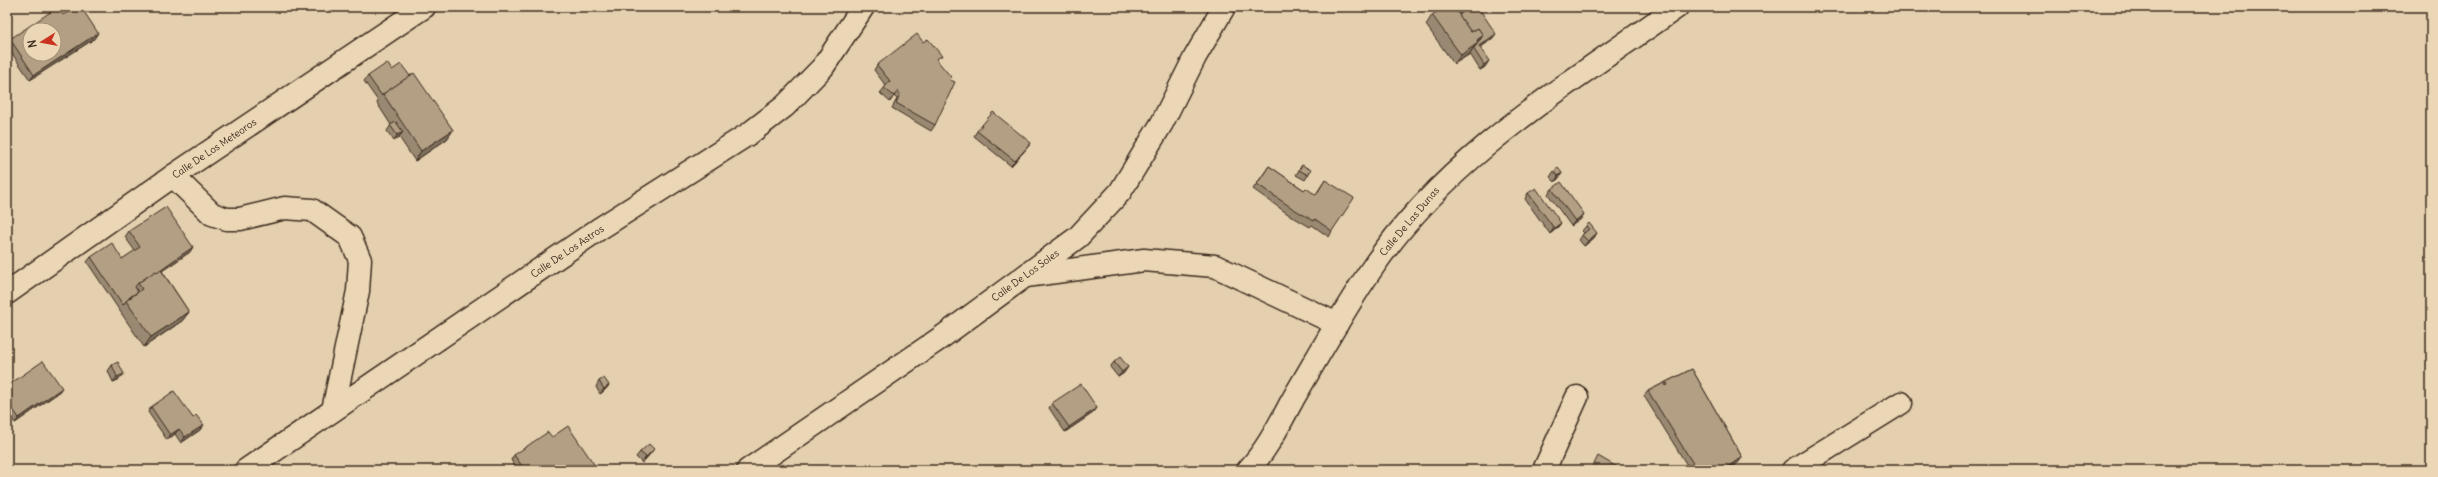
<svg xmlns="http://www.w3.org/2000/svg" width="2438" height="477" font-family="Delius,sans-serif">
<style>
.lines{fill:none;stroke-linecap:round;stroke-linejoin:round}
.minor-casing{stroke:#3b2a1e;stroke-width:25}
.minor{stroke:#ebd7b5;stroke-width:22}
.wall{fill:#9a8972;stroke:#3b2a1e}
.shaded-wall{fill:#7d6f5c;stroke:#3b2a1e}
.building{fill:#b39f84;stroke:#3b2a1e;fill-rule:evenodd}
.labels{text-anchor:middle;stroke-width:3;stroke-linejoin:round;paint-order:stroke}
.street-label{font-size:10px;fill:#3b2a1e;stroke:#ebd7b5}
</style>
<rect width="100%" height="100%" fill="#e4d0af"/>
<filter id="ink" filterUnits="userSpaceOnUse"><feTurbulence type="fractalNoise" baseFrequency=".025" numOctaves="2"/><feDisplacementMap in="SourceGraphic" scale="8" xChannelSelector="R" yChannelSelector="G"/><feConvolveMatrix kernelMatrix="1 2 1 2 8 2 1 2 1" color-interpolation-filters="sRGB"/></filter>
<g filter="url(#ink)">
<g class="lines">
<defs>
<g id="minor">
<path d="M173,176l39,38 15,5h13l45,-11 27,2 38,27 10,23 -2,31 -25,119"/>
<path d="M1026,276l118,-16 71,6 122,58"/>
<path d="M7,293l166,-117 251,-169"/>
<path d="M246,470l353,-241 151,-96 35,-27 38,-39 40,-60"/>
<path d="M748,470l194,-133 136,-100 42,-45 42,-69 33,-66 29,-50"/>
<path d="M1248,470c19,-20 32,-47 45,-71 26,-44 51,-90 80,-132 76,-112 196,-183 304,-260"/>
<path d="M1544,470l33,-73"/>
<path d="M1793,470l108,-67"/>
</g>
</defs>
<use href="#minor" class="minor-casing"/>
<use href="#minor" class="minor"/>
</g>
<g class="wall">
<path d="M63,15l31,24 -64,41 -23,-34v-3l3,-4z"/>
<path d="M1432,15l60,24 -12,9 5,19 -5,3 -10,-16 -16,10 -28,-39z"/>
<path d="M938,61l-3,64 -4,6 -39,-23 5,-9 -3,-3 -4,6 -10,-9 6,-7 -12,-16 3,-5z"/>
<path d="M392,70l18,6 43,54 -6,9 -32,22 -16,-24 -5,4 -7,-10 4,-6 -14,-22 1,-2 -14,-20 4,-5z"/>
<path d="M977,131l50,17 -16,18 -37,-30z"/>
<path d="M1302,165l6,10 -3,5 -9,-5z"/>
<path d="M1269,166l35,24 12,4 9,-14 7,51 -3,6 -17,-12 -2,2 -22,-13 -35,-25z"/>
<path d="M1554,171l8,2 -4,6 -3,3 -5,-5z"/>
<path d="M1552,189l29,30 -10,7 -23,-32z"/>
<path d="M1528,193l33,30 -4,5 -7,6 -25,-35z"/>
<path d="M1589,223l5,15 -10,8 -5,-6 5,-7 -2,-2 4,-5z"/>
<path d="M129,231l61,21 -28,19 27,41 -7,9 -38,26 -57,-85 4,-5 31,2 13,-8 -10,-14z"/>
<path d="M1114,362l10,11 -6,4 -8,-10z"/>
<path d="M112,365l8,14 -7,3 -5,-11z"/>
<path d="M1692,369l50,88 -3,5 -12,8h-37l-46,-74 4,-5z"/>
<path d="M599,381l10,4 -4,5 -5,4 -4,-7z"/>
<path d="M7,386l51,7 -43,30 -8,-11z"/>
<path d="M1052,403l45,5 -4,5 -28,19 -16,-24z"/>
<path d="M151,407l49,23 -19,13 -6,-9 -8,6 -19,-28z"/>
<path d="M552,437l46,33h-81l-6,-10 3,-5z"/>
<path d="M640,452l10,2 -8,9 -6,-6z"/>
</g>
<g class="shaded-wall">
<path d="M1467,7h6l-16,12 1,-6z"/>
<path d="M98,33l-4,6 -64,41 4,-5z"/>
<path d="M1496,34l-4,5 -17,12 4,-5z"/>
<path d="M1483,35l-9,14 -1,-1 -3,6 -16,10 7,-9 16,-15z"/>
<path d="M1489,61l-4,6 -5,3 4,-5z"/>
<path d="M453,130l-6,9 -32,22 6,-10z"/>
<path d="M403,132l-4,5 -5,4 3,-6z"/>
<path d="M1031,143l-4,5 -16,18 4,-5z"/>
<path d="M1562,173l-4,6 -3,3 3,-6z"/>
<path d="M1584,214l-3,5 -10,7 4,-5z"/>
<path d="M1561,223l-4,5 -7,6 4,-6z"/>
<path d="M1597,233l-3,5 -10,8 4,-5z"/>
<path d="M193,247l-3,5 -37,25 4,-5z"/>
<path d="M189,312l-7,9 -38,26 7,-10z"/>
<path d="M1128,367l-4,6 -6,4 4,-5z"/>
<path d="M124,374l-4,5 -7,3 4,-5z"/>
<path d="M609,385l-4,5 -5,4 4,-5z"/>
<path d="M62,388l-4,5 -43,30 4,-5z"/>
<path d="M1097,408l-4,5 -28,19 4,-5z"/>
<path d="M204,425l-4,5 -19,13 4,-6z"/>
<path d="M179,429l-4,5 -8,6 3,-5z"/>
<path d="M654,449l-4,5 -8,9 4,-6z"/>
<path d="M1742,457l-3,5 -12,8h-4z"/>
</g>
<g class="building">
<path d="M58,7l5,8 13,-8h5l17,26 -64,42 -24,-36zM30,30h24v24h-24z"/>
<path d="M1444,7h23l-9,6 13,19 7,-4 5,7 -6,5 1,3 -17,12 -29,-40z"/>
<path d="M1470,7h8l18,27 -17,12 10,15 -5,4 -11,-17 2,-1 3,-4v-2l2,-1 3,-5 -5,-7 -7,4 -12,-17z"/>
<path d="M917,34l6,8 5,-3 14,17 -6,3 15,18 -1,3 5,2 -20,43 -39,-22 4,-9 -2,-3 -4,5 -10,-8 6,-7 -13,-16z"/>
<path d="M387,63l5,7 9,-6 9,12 -27,18 -1,2 -14,-20z"/>
<path d="M414,73l39,57 -32,21 -38,-57z"/>
<path d="M993,112l38,31 -16,18 -38,-30z"/>
<path d="M396,122l7,10 -6,3 -7,-10z"/>
<path d="M1302,165l9,5 -3,5 -9,-5z"/>
<path d="M1269,166l35,24 2,-2 10,7 9,-15 29,18 -22,33 -17,-12 -1,2 -22,-13 -35,-24z"/>
<path d="M1558,168l4,5 -4,3 -4,-5z"/>
<path d="M1561,182l23,32 -9,7 -23,-32z"/>
<path d="M1536,188l25,35 -7,5 -26,-35z"/>
<path d="M166,207l27,40 -36,25v1l-1,-2 -18,12 -3,4 3,5 -7,4 -5,5 -3,4 -32,-48 21,-14 10,16 18,-12 -11,-16z"/>
<path d="M1589,223l8,10 -9,8 -6,-6 7,-6 -3,-3z"/>
<path d="M161,270l28,42 -38,25 -25,-36 16,-12 -4,-6 18,-12 1,2z"/>
<path d="M1120,357l8,10 -6,5 -8,-10z"/>
<path d="M43,361l19,27 -43,30 -12,-17v-15z"/>
<path d="M118,362l6,12 -7,3 -5,-12z"/>
<path d="M1692,369l50,88 -19,13h-26l-49,-79zM1666,383l2,1 -1,2 -2,-1z"/>
<path d="M604,378l5,7 -5,4 -5,-8z"/>
<path d="M1081,384l16,24 -28,19 -17,-24z"/>
<path d="M174,391l19,27 3,-3 8,10 -19,12 -6,-8 -9,6 -19,-28z"/>
<path d="M568,426l30,44h-73l-11,-15 34,-23 4,5z"/>
<path d="M649,444l5,5 -8,8 -6,-5z"/>
<path d="M1598,456l24,14h-31z"/>
</g>
</g>
<g class="labels">
<g class="street-label">
<text transform="translate(214 148) rotate(-34)" y="4">Calle De Los Meteoros</text>
<text transform="translate(1409 221) rotate(-50)" y="4">Calle De Las Dunas</text>
<text transform="translate(567 251) rotate(-34)" y="4">Calle De Los Astros</text>
<text transform="translate(1025 275) rotate(-36)" y="4">Calle De Los Soles</text>
</g>
</g>
<rect width="2438" height="477" fill="none" stroke="#ebd7b5" stroke-width="24"/>
<rect x="12" y="12" width="2414" height="453" fill="none" stroke="#3b2a1e" stroke-width="1.5" filter="url(#ink)"/>
<g transform="translate(42 42) rotate(259)"><circle r="19" fill="#ebd7b5" stroke="#a59279"/>
<path d="M0-3L7 15L0 10L-7 15Z" fill="#c8321e"/>
<text y="-6" font-size="11" font-weight="bold" text-anchor="middle" fill="#3b2a1e">N</text>
</g>
</svg>
